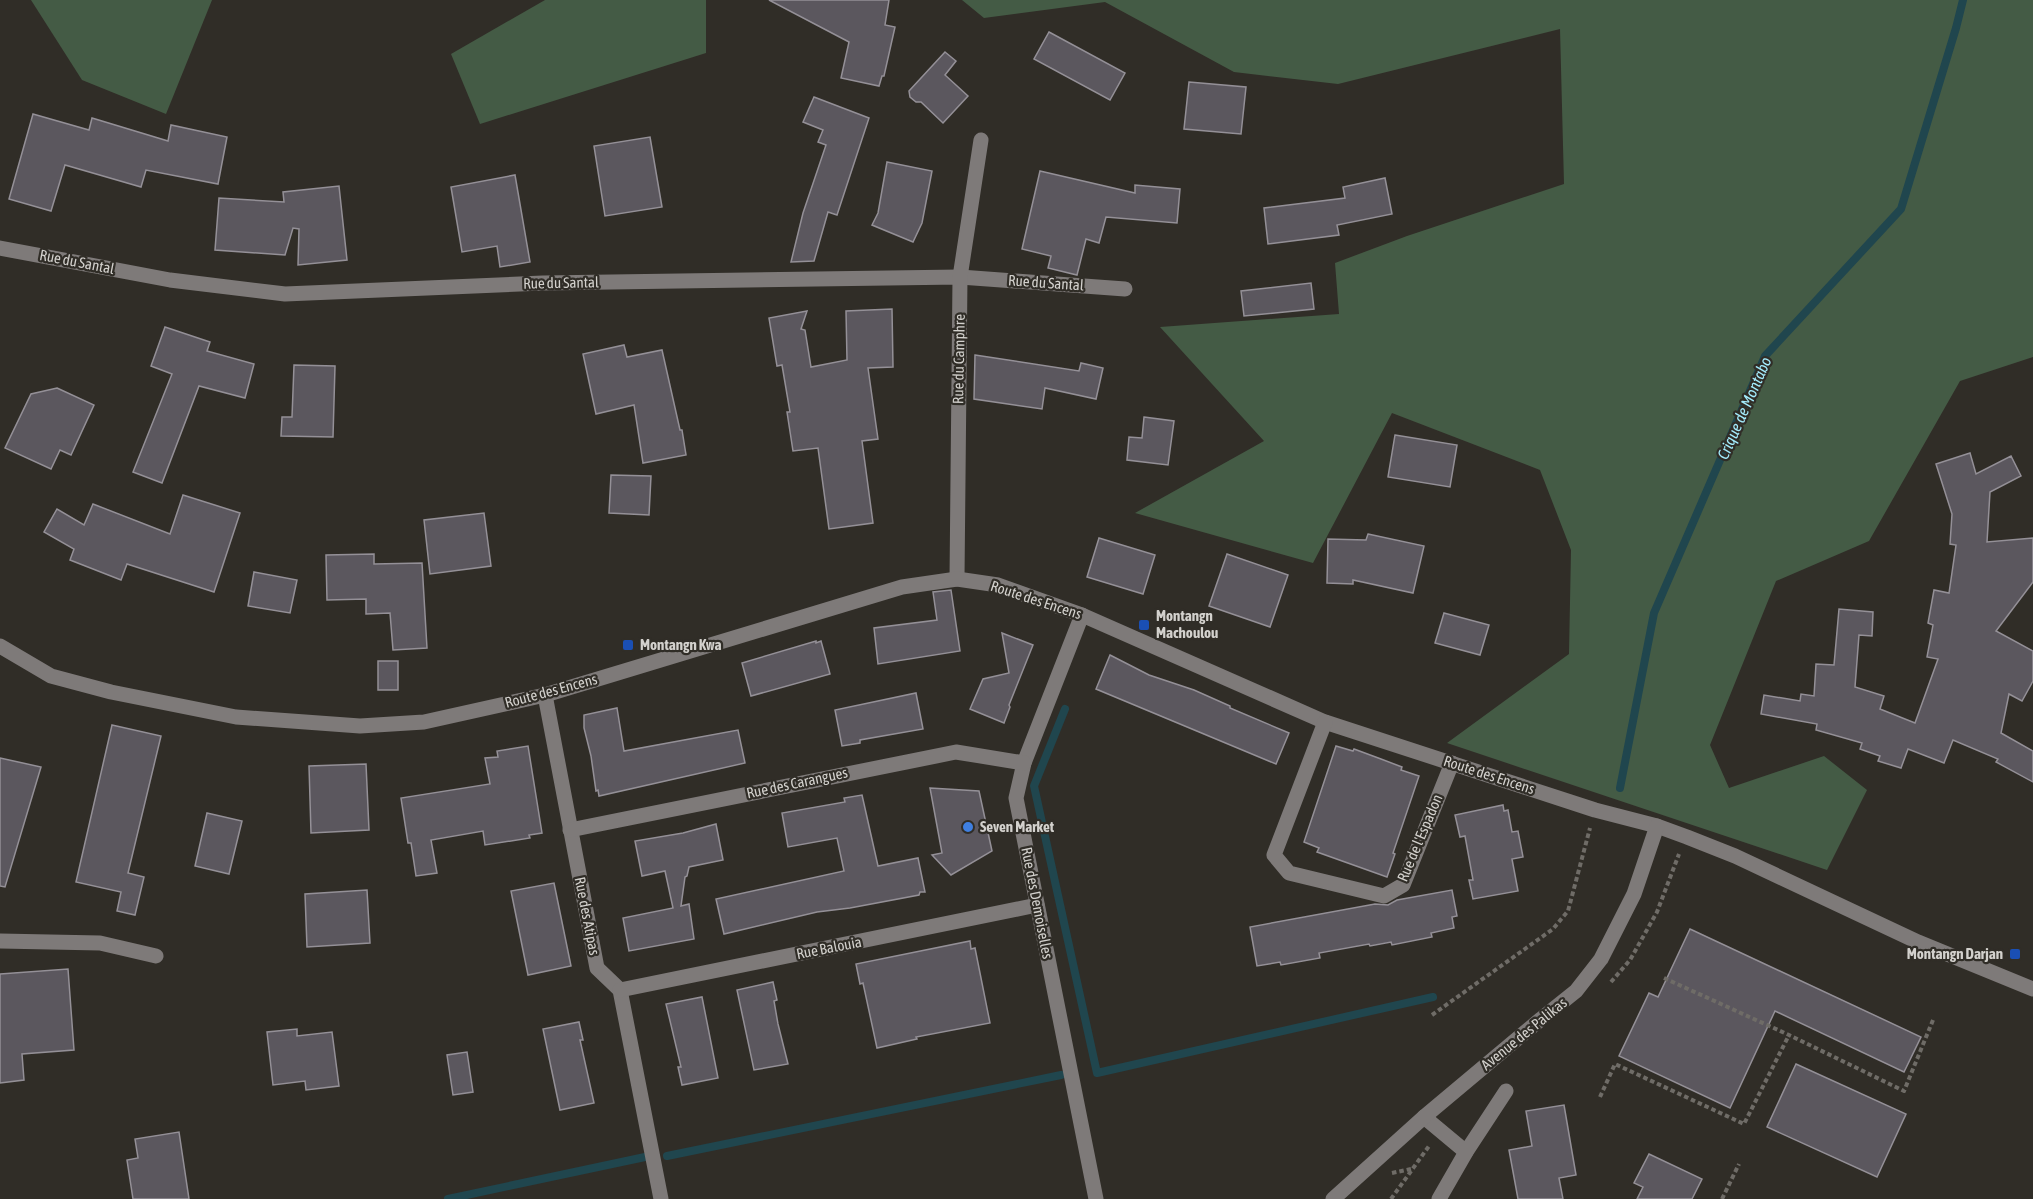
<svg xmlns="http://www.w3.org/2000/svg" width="2033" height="1199" font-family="'Asap Condensed',sans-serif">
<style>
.green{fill:#445b45}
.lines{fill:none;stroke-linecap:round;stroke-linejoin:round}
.stream{stroke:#20464e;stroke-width:8}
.building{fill:#5b575e;stroke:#949097;stroke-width:1.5}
.path{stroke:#6f6c67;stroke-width:4;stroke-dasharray:4.5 3;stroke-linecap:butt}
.minor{stroke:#7e7a79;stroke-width:15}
.transit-dot{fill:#1a4fb4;stroke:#302d27;stroke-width:2}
.shop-dot{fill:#3f7fe0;stroke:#302d27;stroke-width:2}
.labels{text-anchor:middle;stroke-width:4.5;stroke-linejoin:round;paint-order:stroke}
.street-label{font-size:15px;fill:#d3d1cd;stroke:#302d27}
.poi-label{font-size:15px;font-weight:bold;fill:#d3d1cd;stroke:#302d27;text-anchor:start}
.water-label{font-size:16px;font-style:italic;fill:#a4ecfd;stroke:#302d27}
</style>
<rect width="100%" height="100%" fill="#302d27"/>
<g class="green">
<path d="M31,0h181l-46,114 -84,-34z"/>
<path d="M545,0h161v53l-226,71 -29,-70z"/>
<path d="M962,0h1071v357l-73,24 -91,160 -93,40 -66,164 19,43 95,-32 43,34 -40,80 -380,-127 122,-89 2,-104 -31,-80 -148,-57 -79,150 -178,-50 129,-72 -104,-114 179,-13 -4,-51 72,-27 157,-52 -4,-155 -222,55 -104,-12 -129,-70 -121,16z"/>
</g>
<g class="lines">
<g class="stream">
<path d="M1065,709l-31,77 63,287 336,-76"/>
<path d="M1620,788l34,-175 111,-257 136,-147 55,-181 7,-28"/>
<path d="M667,1156l394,-81"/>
<path d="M448,1199l197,-42"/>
</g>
</g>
<g class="building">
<path d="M769,0h120l-4,25 10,2 -11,49h-2l-3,10 -38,-8 8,-36z"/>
<path d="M1049,32l76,41 -15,27 -76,-41z"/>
<path d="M945,52l11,9 -11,14 23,21 -25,27 -22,-21h-5l-6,-5 -1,-6z"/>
<path d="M1189,82l57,5 -5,47 -57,-5z"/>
<path d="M814,97l55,21 -32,97 -9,-3 -14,49 -23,1 12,-49 23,-68 -8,-3 5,-12 -20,-8z"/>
<path d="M33,114l56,16 3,-12 76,23 3,-16 56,12 -9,47 -72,-14 -5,17 -76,-22 -14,46 -42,-12z"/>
<path d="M650,137l12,70 -57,9 -11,-70z"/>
<path d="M887,162l45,9 -10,52 -9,19 -41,-17 6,-12z"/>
<path d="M1040,171l95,22v-8l45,4 -3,34 -71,-6 -7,26 -13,-4 -9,36 -29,-7 3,-12 -29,-7z"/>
<path d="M515,175l15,87 -30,5 -3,-21 -35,6 -11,-65z"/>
<path d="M1385,178l7,36 -55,11 2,10 -71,9 -4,-36 81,-10 -2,-11z"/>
<path d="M339,186l8,74 -49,5 1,-36 -6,-1 -8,27 -70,-5 4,-52 65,4 -1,-10z"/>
<path d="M1311,283l3,26 -70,7 -3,-25z"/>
<path d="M892,309l1,58 -25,1 10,71 -16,2 11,82 -44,6 -11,-81 -25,3 -6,-39h3l-8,-47 -5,1 -8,-48 38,-7 -6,18 4,1 6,37 36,-7 -1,-49z"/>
<path d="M165,327l45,15 -3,9 47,13 -9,34 -46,-12 -37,97 -29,-11 39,-98 -21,-8z"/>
<path d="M624,345l3,12 35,-7 18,80h2l4,25 -43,8 -9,-58 -38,9 -13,-60z"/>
<path d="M975,355l104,16 2,-8 22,5 -7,31 -51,-11 -3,21 -68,-10z"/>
<path d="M294,365l41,1 -2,71 -52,-1 1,-19h10z"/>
<path d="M57,388l37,17 -23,50 -11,-5 -9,19 -46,-21 26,-54z"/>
<path d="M1144,417l30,4 -6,44 -41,-5 2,-23 13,1z"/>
<path d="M1395,435l62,10 -7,42 -62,-10z"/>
<path d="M1970,453l6,21 35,-18 10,20 -31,16 -3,50 46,-4v44l-37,49 37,20v30l-11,20 -13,-7 -8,39 32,18v31l-37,-20 2,-3 -45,-19 -9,23 -36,-14 -7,19 -23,-7 2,-5 -20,-7 2,-6 -46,-13 1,-6 -56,-10 3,-19 36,6 1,-7 13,2 2,-32 18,1 5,-56 34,3 -1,24 -13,-1 -4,52 29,9 -4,13 35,14 23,-64 -11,-2 6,-32 -5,-2 6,-33 15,3 7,-48 -6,-1 2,-30 -16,-50z"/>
<path d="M611,475l40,1 -2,39 -40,-2z"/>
<path d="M183,495l57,18 -26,79 -87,-28 -6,16 -51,-20 4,-11 -30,-17 13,-23 27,16 9,-21 77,30z"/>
<path d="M484,513l7,53 -61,8 -6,-54z"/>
<path d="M1368,534l56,12 -11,47 -60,-13v4l-26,-1 1,-44 38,1z"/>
<path d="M1099,538l56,17 -12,39 -56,-17z"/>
<path d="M374,554v10l48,-1 5,85 -34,2 -3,-37 -24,1v-15l-39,1 -1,-45z"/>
<path d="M1227,554l61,21 -18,52 -61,-21z"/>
<path d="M254,572l43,8 -7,33 -42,-7z"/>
<path d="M951,590l9,61 -82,13 -4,-36 63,-8 -4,-28z"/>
<path d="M1444,613l45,12 -9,30 -45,-12z"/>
<path d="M1002,633l31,12 -24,60 1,2 -6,16 -34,-14 13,-30 26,-6z"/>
<path d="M816,641v2l5,-2 9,33 -79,22 -9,-33z"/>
<path d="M1110,655l39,20 45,15 36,16v2l59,25 -13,31 -180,-75z"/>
<rect x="378" y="661" width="20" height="29"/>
<path d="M916,693l7,36 -63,11v3l-18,3 -7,-36z"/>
<path d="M617,708l7,43 114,-21 7,33 -146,33 -1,-6 -2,1 -5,-35 -7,-28v-13z"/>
<path d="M112,725l49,11 -33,137 16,4 -9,38 -18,-4 4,-19 -45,-10z"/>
<path d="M528,746l14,87 -13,2 1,3 -45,7 -2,-14 -52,9 6,33 -21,3 -5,-33h-3l-7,-45 89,-14 -5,-26 13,-1 -1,-6z"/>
<path d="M1336,746l17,5 1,-2 27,10 21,8 -1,3 18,6 -26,77 2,1 -8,23 -70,-25 2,-4 -15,-6z"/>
<path d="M0,758l41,9 -36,120 -5,-1z"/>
<path d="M366,764l3,66 -58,3 -2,-67z"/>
<path d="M930,788l49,3 13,60 -41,24 -19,-20 10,-2z"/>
<path d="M862,795l16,71 40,-8 7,34h-5l-1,3 -69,13 -33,4 -93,22 -8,-35 128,-28 -7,-33 -49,9 -6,-34 63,-11 -1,-4z"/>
<path d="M1503,805l1,6 4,-1 4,22 6,-1 5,26 -11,2 6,32 -45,8 -4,-19h4l-8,-44 -5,1 -5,-22z"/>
<path d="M207,813l35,8 -13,53 -34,-8z"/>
<path d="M716,824l7,36 -34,7 -2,9 -2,1 -4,29 8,-2 5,35 -65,12 -6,-33 50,-10 -8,-37 -23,5 -7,-35 48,-8z"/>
<path d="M554,883l17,83 -43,9 -17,-84z"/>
<path d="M367,890l3,53 -63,4 -2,-53z"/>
<path d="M1452,890l5,26 -5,1 2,11 -23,5 1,4 -40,8 -1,-3 -21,4 -1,-2 -50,9 1,5 -39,7 -1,-3 -23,4 -7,-39 125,-23 13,1 9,-5z"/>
<path d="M1690,929l231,108 -17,35 -129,-61 -45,97 -111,-52 30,-63 9,4z"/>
<path d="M970,941l1,8 4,-1 15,75 -74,14 1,2 -40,9 -14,-65 -3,1 -4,-20z"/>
<path d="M68,969l6,81 -52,4 2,26 -24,3v-109z"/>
<path d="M773,982l4,18 -3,1 4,23 10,40 -34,6 -17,-80z"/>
<path d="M702,997l16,81 -36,7 -4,-18h3l-15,-63z"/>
<path d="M579,1022l4,18h-3l14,63 -34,7 -17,-81z"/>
<path d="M297,1029v7l35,-4 7,54 -33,4 -1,-9 -32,4 -6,-53z"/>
<path d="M467,1052l6,40 -20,3 -6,-40z"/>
<path d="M1796,1064l110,50 -29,63 -110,-50z"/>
<path d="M1564,1105l12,70 -17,3 4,21h-45l-9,-49 23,-4 -6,-35z"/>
<path d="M179,1132l10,67h-56l-6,-39 11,-2 -3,-19z"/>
<path d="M1649,1154l53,25 -10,20h-55l6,-12 -9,-4z"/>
</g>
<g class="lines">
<g class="path">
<path d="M1664,978l125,57 115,56 29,-71"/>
<path d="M1611,982l19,-22 27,-48 22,-58"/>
<path d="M1432,1015l121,-86 15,-18 22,-83"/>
<path d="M1600,1097l15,-33 129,60 45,-89"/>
<path d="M1392,1173l19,-4"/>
<path d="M1391,1199l38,-53"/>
<path d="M1722,1199l17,-35"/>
</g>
<g class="minor">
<path d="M0,248l170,32 115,14 258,-11 417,-6 165,12"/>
<path d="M957,579l3,-302 21,-137"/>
<path d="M1082,615l-58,148 -8,35 80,401"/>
<path d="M0,646l51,30 60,16 125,25 124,9 64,-4 121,-27 357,-108 55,-8 41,6 84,30 243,107 270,88 62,16 30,11 48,19 183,86 115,47"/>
<path d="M545,695l52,273 23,22 41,209"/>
<path d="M1325,722l-51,133 15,18 95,23 19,-11 49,-122"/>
<path d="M570,830l386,-78 68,11"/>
<path d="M0,941l100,2 56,13"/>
<path d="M620,990l417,-85"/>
<path d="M1424,1117l42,35"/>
<path d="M1333,1199l91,-82 117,-98 35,-28 25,-32 33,-65 23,-68"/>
<path d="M1439,1199l27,-47 40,-61"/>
</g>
</g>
<g class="transit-dot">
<rect x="1138" y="619" width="12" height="12" rx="3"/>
<rect x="622" y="639" width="12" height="12" rx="3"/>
<rect x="2009" y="948" width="12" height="12" rx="3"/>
</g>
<circle class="shop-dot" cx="968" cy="827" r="6"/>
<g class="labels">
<g class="street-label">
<text transform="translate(77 262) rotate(11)" y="5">Rue du Santal</text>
<text transform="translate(561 283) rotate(-1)" y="5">Rue du Santal</text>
<text transform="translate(1046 283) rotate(4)" y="5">Rue du Santal</text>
<text transform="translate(959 359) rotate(-89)" y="5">Rue du Camphre</text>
<text transform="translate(1036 600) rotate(18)" y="5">Route des Encens</text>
<text transform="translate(551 691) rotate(-15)" y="5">Route des Encens</text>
<text transform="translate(1489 775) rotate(18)" y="5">Route des Encens</text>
<text transform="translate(797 783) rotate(-12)" y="5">Rue des Carangues</text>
<text transform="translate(1420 838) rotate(-67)" y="5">Rue de l'Espadon</text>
<text transform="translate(1037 903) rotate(79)" y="5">Rue des Demoiselles</text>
<text transform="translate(587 916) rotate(79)" y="5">Rue des Atipas</text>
<text transform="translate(829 948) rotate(-11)" y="5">Rue Balouia</text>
<text transform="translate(1524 1034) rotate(-39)" y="5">Avenue des Palikas</text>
</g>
<g class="poi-label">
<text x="1156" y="621">Montangn<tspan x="1156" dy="17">Machoulou</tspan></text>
<text x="640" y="650">Montangn Kwa</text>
<text x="980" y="832">Seven Market</text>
<text x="2003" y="959" text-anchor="end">Montangn Darjan</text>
</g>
<g class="water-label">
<text transform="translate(1744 408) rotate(-66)" y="6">Crique de Montabo</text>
</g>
</g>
</svg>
